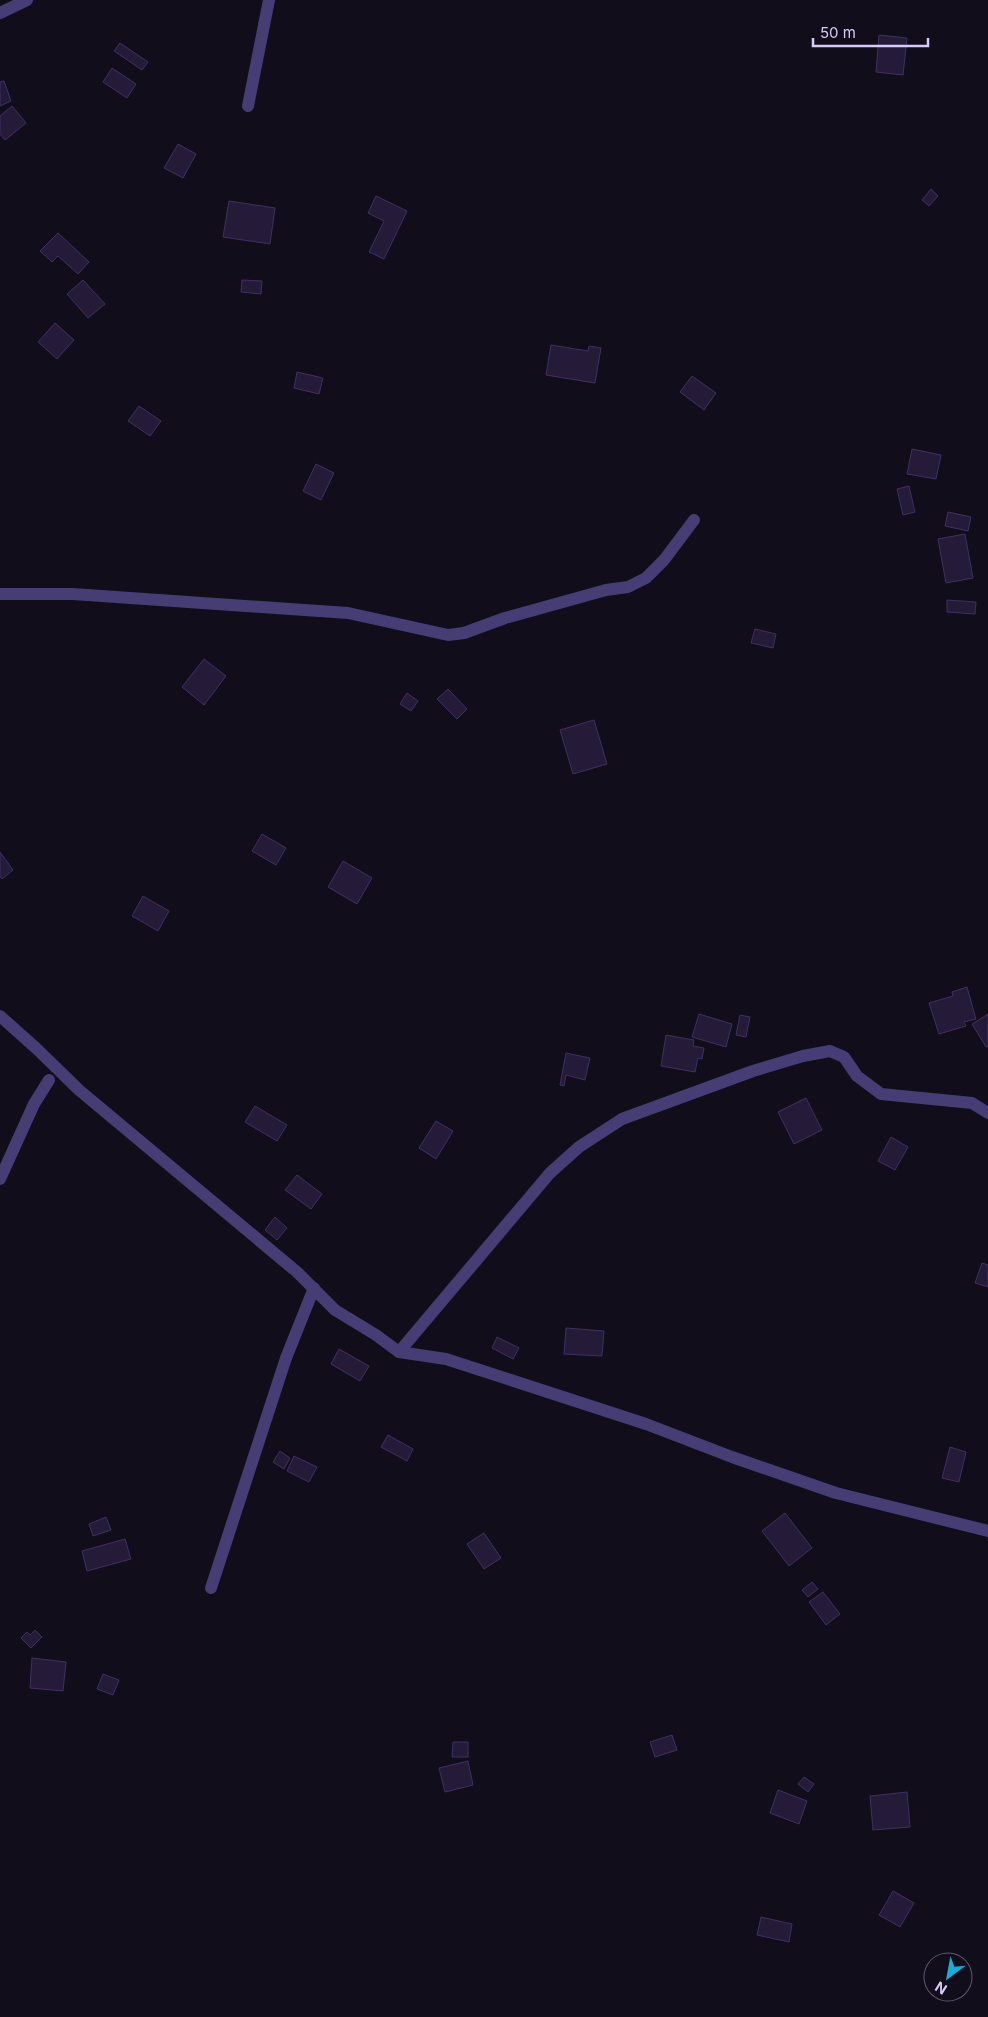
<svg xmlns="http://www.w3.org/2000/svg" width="988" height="2017" font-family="Inter,sans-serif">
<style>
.building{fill:#251b39;stroke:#403062}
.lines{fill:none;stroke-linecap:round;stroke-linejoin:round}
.street{stroke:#463d74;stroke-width:12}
</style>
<rect width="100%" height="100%" fill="#110d1a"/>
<g class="building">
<path d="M879,35l28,3 -4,37 -27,-3z"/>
<path d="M120,43l28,19 -6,8 -28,-19z"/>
<path d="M112,68l24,16 -9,14 -24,-16z"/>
<path d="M4,81l7,20 -11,5v-24z"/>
<path d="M12,106l14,17 -21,17 -5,-6v-18z"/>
<path d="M178,144l18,10 -13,24 -19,-10z"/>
<path d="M931,189l7,7 -9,10 -7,-6z"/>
<path d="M376,196l31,15 -23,48 -15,-7 15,-31 -16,-8z"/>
<path d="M229,201l46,7 -5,36 -47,-7z"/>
<path d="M58,233l31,29 -11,12 -20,-18 -6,6 -12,-11z"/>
<path d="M83,280l22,24 -17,14 -21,-24z"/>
<path d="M242,280l20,1 -1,13 -20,-2z"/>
<path d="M55,323l19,17 -17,19 -19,-17z"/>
<path d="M551,345l37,6 1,-5 12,2 -6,35 -49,-8z"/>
<path d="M297,372l26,6 -4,16 -25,-6z"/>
<path d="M692,376l24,17 -12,17 -24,-18z"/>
<path d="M139,406l22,15 -11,15 -22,-15z"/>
<path d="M912,449l29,6 -5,24 -29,-5z"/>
<path d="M316,464l18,9 -13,27 -18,-9z"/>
<path d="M909,486l6,26 -12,3 -6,-26z"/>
<path d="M948,512l23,5 -3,14 -23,-5z"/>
<path d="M965,534l8,44 -27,5 -8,-44z"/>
<path d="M947,600l29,2 -1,12 -28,-2z"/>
<path d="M755,629l21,5 -3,14 -22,-5z"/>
<path d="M204,659l22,17 -22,29 -22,-18z"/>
<path d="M448,689l19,20 -10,10 -20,-20z"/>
<path d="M407,693l11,8 -7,10 -11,-7z"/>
<path d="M594,720l13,44 -34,10 -13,-44z"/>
<path d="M262,834l24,14 -10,17 -24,-14z"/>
<path d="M0,852l13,18 -11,9 -2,-3z"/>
<path d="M343,861l29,17 -15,26 -29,-17z"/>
<path d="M143,896l26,15 -11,20 -26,-15z"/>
<path d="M967,987l9,32 -12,3 2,4 -27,8 -10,-31 24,-7 -1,-4z"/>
<path d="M699,1014l33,10 -6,23 -34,-10z"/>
<path d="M988,1014v32l-2,1 -14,-23z"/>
<path d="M740,1015l10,2 -4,20 -10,-2z"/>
<path d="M666,1035l28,5 -1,6 11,2 -2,11 -4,-1 -3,14 -34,-6z"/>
<path d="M566,1053l24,5 -5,22 -19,-5 -2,11 -4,-1z"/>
<path d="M806,1098l16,32 -28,14 -16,-32z"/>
<path d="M255,1106l32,19 -10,16 -32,-19z"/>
<path d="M436,1121l17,10 -17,28 -17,-11z"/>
<path d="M891,1137l17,10 -13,23 -17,-9z"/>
<path d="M297,1175l25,19 -11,15 -26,-19z"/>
<path d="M275,1217l12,11 -10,12 -12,-10z"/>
<path d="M982,1263l6,2v22l-13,-4z"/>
<path d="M566,1328l38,3 -2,25 -38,-2z"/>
<path d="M497,1337l22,11 -6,11 -21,-11z"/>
<path d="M339,1349l30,17 -9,15 -29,-17z"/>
<path d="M388,1435l25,14 -6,12 -26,-14z"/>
<path d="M950,1447l16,5 -7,30 -17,-4z"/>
<path d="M280,1451l10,7 -6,11 -11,-7z"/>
<path d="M294,1456l23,11 -8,15 -22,-11z"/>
<path d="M785,1513l27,35 -23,18 -27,-35z"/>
<path d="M106,1517l5,13 -18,6 -4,-12z"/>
<path d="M484,1533l17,25 -17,11 -17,-25z"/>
<path d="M125,1539l6,20 -44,12 -5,-20z"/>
<path d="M812,1582l6,7 -10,8 -6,-7z"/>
<path d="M823,1592l17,22 -14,11 -17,-23z"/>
<path d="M35,1630l7,7 -11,11 -10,-10 6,-6 3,3z"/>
<path d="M32,1658l34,4 -3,29 -33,-3z"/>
<path d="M103,1674l16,6 -6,15 -16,-6z"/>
<path d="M672,1735l5,15 -22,7 -5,-15z"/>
<path d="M453,1742h15v15h-16z"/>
<path d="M468,1761l5,24 -28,7 -6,-24z"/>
<path d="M804,1777l10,7 -6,8 -10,-8z"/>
<path d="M778,1790l29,11 -8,23 -29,-11z"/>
<path d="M907,1792l3,35 -37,3 -3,-34z"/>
<path d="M893,1891l21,12 -14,24 -21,-12z"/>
<path d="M761,1917l31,7 -3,18 -32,-7z"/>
</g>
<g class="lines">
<g class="street">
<path d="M0,13l27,-13"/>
<path d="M248,106l21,-106"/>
<path d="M0,594h73l275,19 100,22 16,-2 41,-15 101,-28 22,-3 18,-9 18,-18 30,-40"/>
<path d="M0,1016l37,33 42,41 218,182 38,38 41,25 23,17 47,7 200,65 86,33 104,36 152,38"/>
<path d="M0,1179l34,-75 15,-24"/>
<path d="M399,1352l151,-179 29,-26 43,-28 131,-48 50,-15 27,-5 14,6 13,19 24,18 91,9 16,10"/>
<path d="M211,1588l75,-230 28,-70"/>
</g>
</g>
<g transform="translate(948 1977) rotate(212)"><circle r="24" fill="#110d1a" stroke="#605973"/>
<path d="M0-4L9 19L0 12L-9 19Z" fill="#1aabd7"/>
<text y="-8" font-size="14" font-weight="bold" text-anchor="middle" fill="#d7ccf9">N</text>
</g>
<path d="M813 38v8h115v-8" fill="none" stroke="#d7ccf9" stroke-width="2.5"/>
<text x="820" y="38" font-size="15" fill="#d7ccf9" stroke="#110d1a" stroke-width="4" paint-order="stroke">50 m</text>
</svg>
